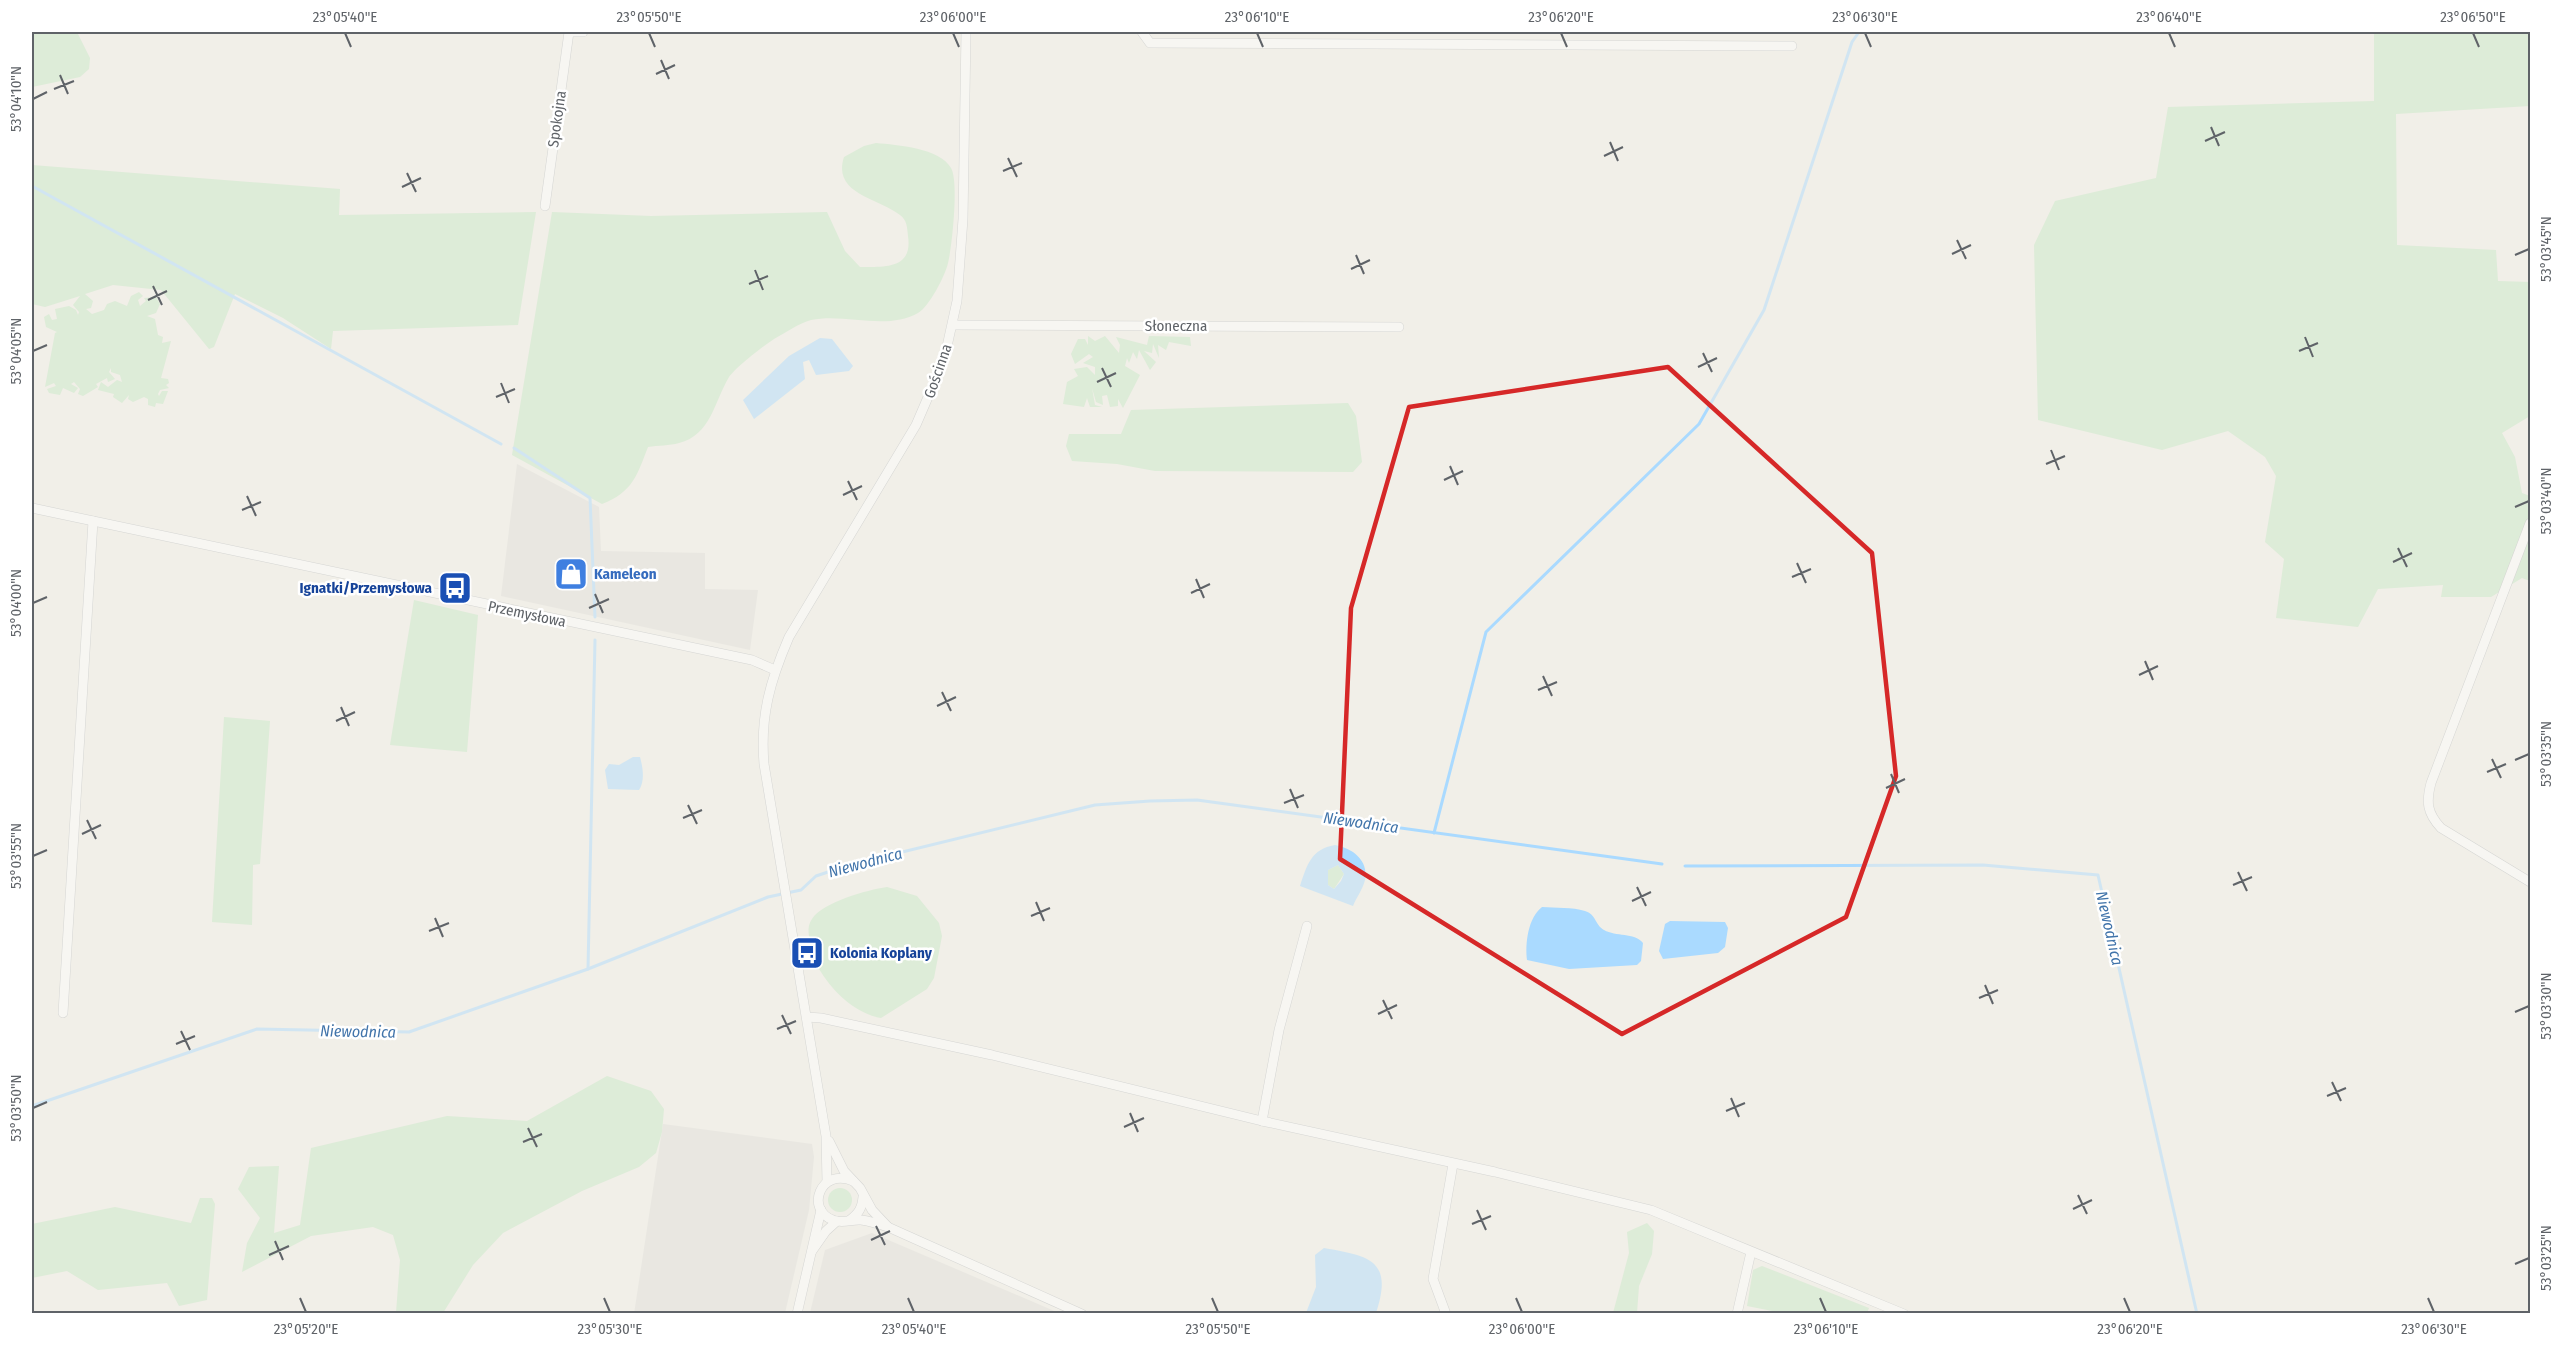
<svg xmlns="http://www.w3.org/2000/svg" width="2562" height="1345" font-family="'Fira Sans Condensed',sans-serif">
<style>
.industrial{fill:#e0deda}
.green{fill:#c5e8c5}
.water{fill:#aadaff;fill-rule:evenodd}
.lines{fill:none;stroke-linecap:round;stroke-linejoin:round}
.stream{stroke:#aadaff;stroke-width:3}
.minor-casing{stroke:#b5b8bc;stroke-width:10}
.minor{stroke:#fff;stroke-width:9}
.marked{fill:none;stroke:#d62828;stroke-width:4.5;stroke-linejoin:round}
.ticks{fill:none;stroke:#5f6368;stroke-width:2}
.labels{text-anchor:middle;stroke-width:5;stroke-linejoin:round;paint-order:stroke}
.street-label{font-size:15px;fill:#5f6368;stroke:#fff}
.shop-label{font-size:15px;font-weight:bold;fill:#366cbe;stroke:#fff;text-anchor:start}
.transit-label{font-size:15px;font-weight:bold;fill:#164399;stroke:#fff;text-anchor:end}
.water-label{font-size:16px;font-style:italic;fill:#4174aa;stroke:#fff}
.neatline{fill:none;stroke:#5f6368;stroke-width:2}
.ticks-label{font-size:15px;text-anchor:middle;fill:#5f6368}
</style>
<rect width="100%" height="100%" fill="#f1efe8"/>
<g class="industrial">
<path d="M517,464l82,43 2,44 104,2v36l53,1 -8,60 -249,-54z"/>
<path d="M663,1124l149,20 2,13 -5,53 -24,103 -151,1z"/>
<path d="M872,1233l187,80h-249l15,-63z"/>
</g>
<g class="green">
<path d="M32,32h45l13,26 -1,11 -9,8 -48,10z"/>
<path d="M2374,32h156v74l-134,8 1,131 99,5 2,31 32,1v134l-28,17 13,24 7,36 8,3v85l-8,-3 -31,19h-50l2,-12 -65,4 -20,38 -82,-9 8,-59 -19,-17 11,-66 -11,-19 -37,-26 -66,19 -124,-30 -4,-175 21,-44 101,-23 12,-71 206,-6z"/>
<path d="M876,143c21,2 64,5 75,25 8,13 1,79 -3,95 -3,13 -19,44 -30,50 -32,18 -72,0 -107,7 -12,3 -26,13 -37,19 -11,7 -38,28 -45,38 -15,25 -18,58 -50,66 -10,3 -21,2 -31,4 -11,28 -15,45 -46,57l-90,-49 40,-243 99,4 176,-4 18,39 15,16c25,0 53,2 48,-31 -1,-9 -1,-16 -8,-21 -22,-17 -68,-21 -56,-58l20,-11z"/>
<path d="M32,165l308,24 -1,26 197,-3 -18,113 -185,6 -2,18 -48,-31 -48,-24 -21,53 -5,2 -48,-59 -48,-5 -28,9 8,7 -2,7 -5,1 6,5 12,-4 3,-6 8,-3 12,5 4,-10 8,-4 4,4 -5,4 2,6 6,-5 -2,-3 12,-1 4,7 -4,9 -9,3 8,3 3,16 5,2 -1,6 9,-2 -10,37 7,1 1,4 -3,2 3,3 -9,2 -2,4 1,2 3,-5h6l-5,13 -7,-1 -1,4 -7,-2v-6l-4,-2 -11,5 -5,-3 1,-4 -7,8 -9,-6 1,-3 -16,-4 3,-8 7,5 9,-7 5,2 -2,-7 -9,-3v-4l-2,4 6,7 -7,3 -1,-4 -11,6 2,3 -15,9 -5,-2 2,-5 -6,-7 -3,2 7,4 -4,5 -11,-5 -3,7 -11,-2 -2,-4 9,-3 -2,-3 -9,4 10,-54 2,-1 -11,-5 -2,-10 5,-3 3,6 5,-1 -2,-10 14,-3 7,4 2,5 1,-3 -6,-7 7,-9 -35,11 -13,-3z"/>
<path d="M1088,336l7,5 10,-5 14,17 1,-8 -4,-8 31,8 2,-9 41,1 1,9 -22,-4 -3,8 -8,-5 1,13 -6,-14 -1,9 -8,-2 12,11 -6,8 -11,-20 -2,9 -4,-7 -4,11 -2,-5 -2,8 15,9 -17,33 -5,-9v7l-8,1 -3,-12 -5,1 1,9 -7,-3 -4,-14 3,17 7,2h-12l-3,-9 -3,9 -21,-3 4,-22 11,-6 -4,-7 13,-2 8,8v-8l-12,-4 10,-6 -4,-3 -14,10 -4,-10 7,-15h7l3,6z"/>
<path d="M1348,403l8,13 6,46 -9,10 -198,-1 -38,-7 -45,-3 -6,-15 3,-12h52l10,-24z"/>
<path d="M414,600l64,15 -11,137 -77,-7z"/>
<path d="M224,717l46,4 -10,143 -7,1 -1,60 -40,-3z"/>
<path d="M1338,865l6,9 -10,15 -6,-4v-15z"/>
<path d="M887,887l30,9 22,27 3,13 -8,42 -7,11 -46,29c-24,-4 -47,-25 -60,-46 -5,-7 -7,-18 -9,-26 -3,-8 -6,-19 0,-27 11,-17 55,-29 75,-32z"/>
<path d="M607,1076l44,15 13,18 -2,23 -6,21 -17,14 -57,24 -79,42 -30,32 -30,48h-47l4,-53 -7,-25 -20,-8 -62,9 -69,36 5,-29 13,-25 -22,-29 11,-22 30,-1 -5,67 26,-8 11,-77 136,-32 80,5z"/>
<circle cx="840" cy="1200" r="12"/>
<path d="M200,1198h12l3,6 -8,96 -28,6 -12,-23 -69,7 -31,-19 -35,7v-54l83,-17 76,16z"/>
<path d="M1647,1223l7,8 -2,23 -13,32 -2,27h-24l16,-60 -2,-21z"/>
<path d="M1762,1266l107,42 -2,5h-85l-35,-7 6,-36z"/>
</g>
<g class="water">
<path d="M820,338l12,1 21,27 -4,5 -33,4 -7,-15 -6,2 2,17 -51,40 -11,-19 46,-44z"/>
<path d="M633,757h7c3,11 5,24 -1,33l-31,-1 -3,-19 4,-6 10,1z"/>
<path d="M1335,845c17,3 34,15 30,35 -2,9 -9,18 -12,26l-53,-20c7,-21 11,-37 35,-41zM1338,865l6,9 -3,7 -7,8 -6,-4v-15z"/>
<path d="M1542,907c14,1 30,0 43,4 11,3 10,14 19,19 12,7 30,2 39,13l-2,18 -4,4 -68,4 -42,-9c-2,-17 1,-42 15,-53z"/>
<path d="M1670,921l55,1 3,6 -3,19 -7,6 -55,6 -4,-8 6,-27z"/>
<path d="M1324,1248c44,8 70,11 52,65h-70l10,-26 -1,-32z"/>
</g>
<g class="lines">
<g class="stream">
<path d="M32,186l469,258"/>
<path d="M514,448l76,50 5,119"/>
<path d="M1434,833l52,-201 213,-208 65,-114 88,-268 7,-10"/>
<path d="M1685,866l298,-1 115,10 99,439"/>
<path d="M588,969l7,-329"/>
<path d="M32,1106l225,-77 152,3 179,-63 180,-72 33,-7 15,-14 33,-11 246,-60 55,-4 47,-1 465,64"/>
</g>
<defs>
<g id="minor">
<path d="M569,32h14"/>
<path d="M1142,32l8,11 642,3"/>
<path d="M545,206l24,-174"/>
<path d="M953,325l446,2"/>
<path d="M32,508l720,152 23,10"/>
<path d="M2530,523l-99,260c-5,19 -4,30 10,45l89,54"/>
<path d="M63,1013l30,-492"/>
<path d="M807,1017l14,1 171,37 270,66 233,51 156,38 253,104"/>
<path d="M1262,1121l17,-91 28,-104"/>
<path d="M829,1141l15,30 16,17 12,22 16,17"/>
<path d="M853,1181c-33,-14 -48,29 -20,39 9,4 19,-1 28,0 9,1 18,4 27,7l194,87"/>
<path d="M827,1182l-1,-46 -62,-372c-4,-48 6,-83 25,-127l127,-212 28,-65 13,-59 6,-82 3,-187"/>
<path d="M850,1220c9,-7 12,-12 13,-23"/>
<path d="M812,1251l14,-20 11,-10"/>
<path d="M797,1314l24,-104"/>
<path d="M1446,1314l-13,-35 20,-115"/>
<path d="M1737,1314l14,-62"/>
</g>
</defs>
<use href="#minor" class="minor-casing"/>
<use href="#minor" class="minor"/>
</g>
<path d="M0 0H2562V1345H0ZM1668,367l204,186 24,223 -50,141 -224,117 -282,-175 11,-251 58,-201z" fill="#f1efe8" fill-opacity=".55" fill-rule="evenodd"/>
<path class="marked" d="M1668,367l204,186 24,223 -50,141 -224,117 -282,-175 11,-251 58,-201z"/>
<path class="ticks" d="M345,33l6,14M649,33l6,14M953,33l6,14M1257,33l6,14M1561,33l6,14M1865,33l6,14M2169,33l6,14M2473,33l6,14M661,60l8,19M656,74l19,-9M60,75l8,19M54,89l20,-8M33,99l14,-7M2211,127l8,19M2205,141l20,-9M1610,142l8,19M1604,156l19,-9M1008,158l9,19M1003,171l19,-8M407,173l9,19M402,187l19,-9M1957,240l9,19M1952,254l19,-9M1356,255l8,19M2515,255l14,-6M1351,269l19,-9M755,270l8,20M749,284l19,-8M153,286l9,19M148,300l19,-9M2305,337l8,20M33,351l14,-6M2299,351l19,-8M1703,353l9,19M1698,367l19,-9M1102,368l9,19M1097,382l19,-9M501,383l8,20M496,397l19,-8M2051,450l8,20M2046,464l19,-8M1450,466l8,19M1444,480l19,-9M848,481l9,19M843,495l19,-9M247,496l9,20M2515,507l14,-6M242,510l19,-8M2398,548l9,19M2393,562l19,-9M1797,563l9,20M1792,577l19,-8M1196,579l8,19M1191,593l19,-9M595,594l8,19M33,603l14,-6M589,608l20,-9M2145,661l8,19M2139,675l19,-9M1543,676l9,20M1538,690l19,-8M942,692l9,19M937,706l19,-9M341,707l8,19M336,721l19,-9M2492,759l9,19M2515,760l14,-6M2487,772l19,-8M1891,774l8,19M1886,788l19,-9M1290,789l8,19M1284,803l20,-8M688,805l9,19M683,818l19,-8M87,820l9,19M82,834l19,-9M33,856l14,-6M2238,872l9,19M2233,885l19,-8M1637,887l9,19M1632,901l19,-9M1036,902l8,19M1031,916l19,-8M435,918l8,19M429,931l20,-8M1985,985l8,19M1979,998l19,-8M1383,1000l9,19M2515,1012l14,-6M1378,1014l19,-9M782,1015l9,19M777,1029l19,-8M181,1031l9,19M176,1044l19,-8M2332,1082l9,19M2327,1096l19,-8M1731,1098l8,19M33,1108l14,-6M1726,1111l19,-8M1130,1113l8,19M1124,1127l20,-9M528,1128l9,19M523,1142l19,-8M2078,1195l9,19M2073,1209l19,-9M1477,1210l9,20M1472,1224l19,-8M876,1226l9,19M871,1240l19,-9M275,1241l8,19M269,1255l20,-9M2515,1264l14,-6M300,1298l6,14M604,1298l6,14M908,1298l6,14M1212,1298l6,14M1516,1298l6,14M1820,1298l6,14M2124,1298l6,14M2428,1298l6,14"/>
<defs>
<symbol id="shop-square" viewBox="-11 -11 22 22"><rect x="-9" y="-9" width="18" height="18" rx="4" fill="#3f7fe0" stroke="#fff"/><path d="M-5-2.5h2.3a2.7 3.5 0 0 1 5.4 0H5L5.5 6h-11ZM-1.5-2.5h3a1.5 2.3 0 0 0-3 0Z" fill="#fff"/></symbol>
<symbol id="bus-square" viewBox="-11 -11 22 22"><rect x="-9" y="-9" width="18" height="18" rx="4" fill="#1a4fb4" stroke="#fff"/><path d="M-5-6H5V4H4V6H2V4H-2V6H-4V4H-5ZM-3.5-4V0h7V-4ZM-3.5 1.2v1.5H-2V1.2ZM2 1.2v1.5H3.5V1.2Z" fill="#fff"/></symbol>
</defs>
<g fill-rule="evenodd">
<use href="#shop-square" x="552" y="555" width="38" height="38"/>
<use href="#bus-square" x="436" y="569" width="38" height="38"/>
<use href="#bus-square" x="788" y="934" width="38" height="38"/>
</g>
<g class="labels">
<g class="street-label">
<text transform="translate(557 119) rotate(-82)" y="5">Spokojna</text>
<text x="1176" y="331">Słoneczna</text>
<text transform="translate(938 371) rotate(-71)" y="5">Gościnna</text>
<text transform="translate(527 614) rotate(12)" y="5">Przemysłowa</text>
</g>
<g class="shop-label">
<text x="594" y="579">Kameleon</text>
</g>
<g class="transit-label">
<text x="432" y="593">Ignatki/Przemysłowa</text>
<text x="830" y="958" text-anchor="start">Kolonia Koplany</text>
</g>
<g class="water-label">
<text transform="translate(1361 822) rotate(8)" y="6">Niewodnica</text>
<text transform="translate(865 862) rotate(-15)" y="6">Niewodnica</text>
<text transform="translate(2110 928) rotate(77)" y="6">Niewodnica</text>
<text transform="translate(358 1031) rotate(1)" y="6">Niewodnica</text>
</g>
</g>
<rect width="2562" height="1345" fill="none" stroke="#ffffff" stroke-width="66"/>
<rect x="33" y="33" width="2496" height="1279" class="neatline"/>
<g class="ticks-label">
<text x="345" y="22">23°05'40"E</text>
<text x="649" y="22">23°05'50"E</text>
<text x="953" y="22">23°06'00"E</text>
<text x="1257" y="22">23°06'10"E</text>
<text x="1561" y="22">23°06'20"E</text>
<text x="1865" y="22">23°06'30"E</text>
<text x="2169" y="22">23°06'40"E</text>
<text x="2473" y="22">23°06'50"E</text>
<text transform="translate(16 99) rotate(-90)" y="5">53°04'10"N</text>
<text transform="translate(2546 249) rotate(-90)" y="5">53°03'45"N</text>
<text transform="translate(16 351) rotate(-90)" y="5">53°04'05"N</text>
<text transform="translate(2546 501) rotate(-90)" y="5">53°03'40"N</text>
<text transform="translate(16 603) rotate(-90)" y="5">53°04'00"N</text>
<text transform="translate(2546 754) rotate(-90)" y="5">53°03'35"N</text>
<text transform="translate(16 856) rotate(-90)" y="5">53°03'55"N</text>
<text transform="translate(2546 1006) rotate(-90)" y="5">53°03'30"N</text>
<text transform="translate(16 1108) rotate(-90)" y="5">53°03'50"N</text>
<text transform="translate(2546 1258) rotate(-90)" y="5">53°03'25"N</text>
<text x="306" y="1334">23°05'20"E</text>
<text x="610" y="1334">23°05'30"E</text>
<text x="914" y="1334">23°05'40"E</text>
<text x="1218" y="1334">23°05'50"E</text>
<text x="1522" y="1334">23°06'00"E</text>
<text x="1826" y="1334">23°06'10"E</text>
<text x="2130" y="1334">23°06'20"E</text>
<text x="2434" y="1334">23°06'30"E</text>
</g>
</svg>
